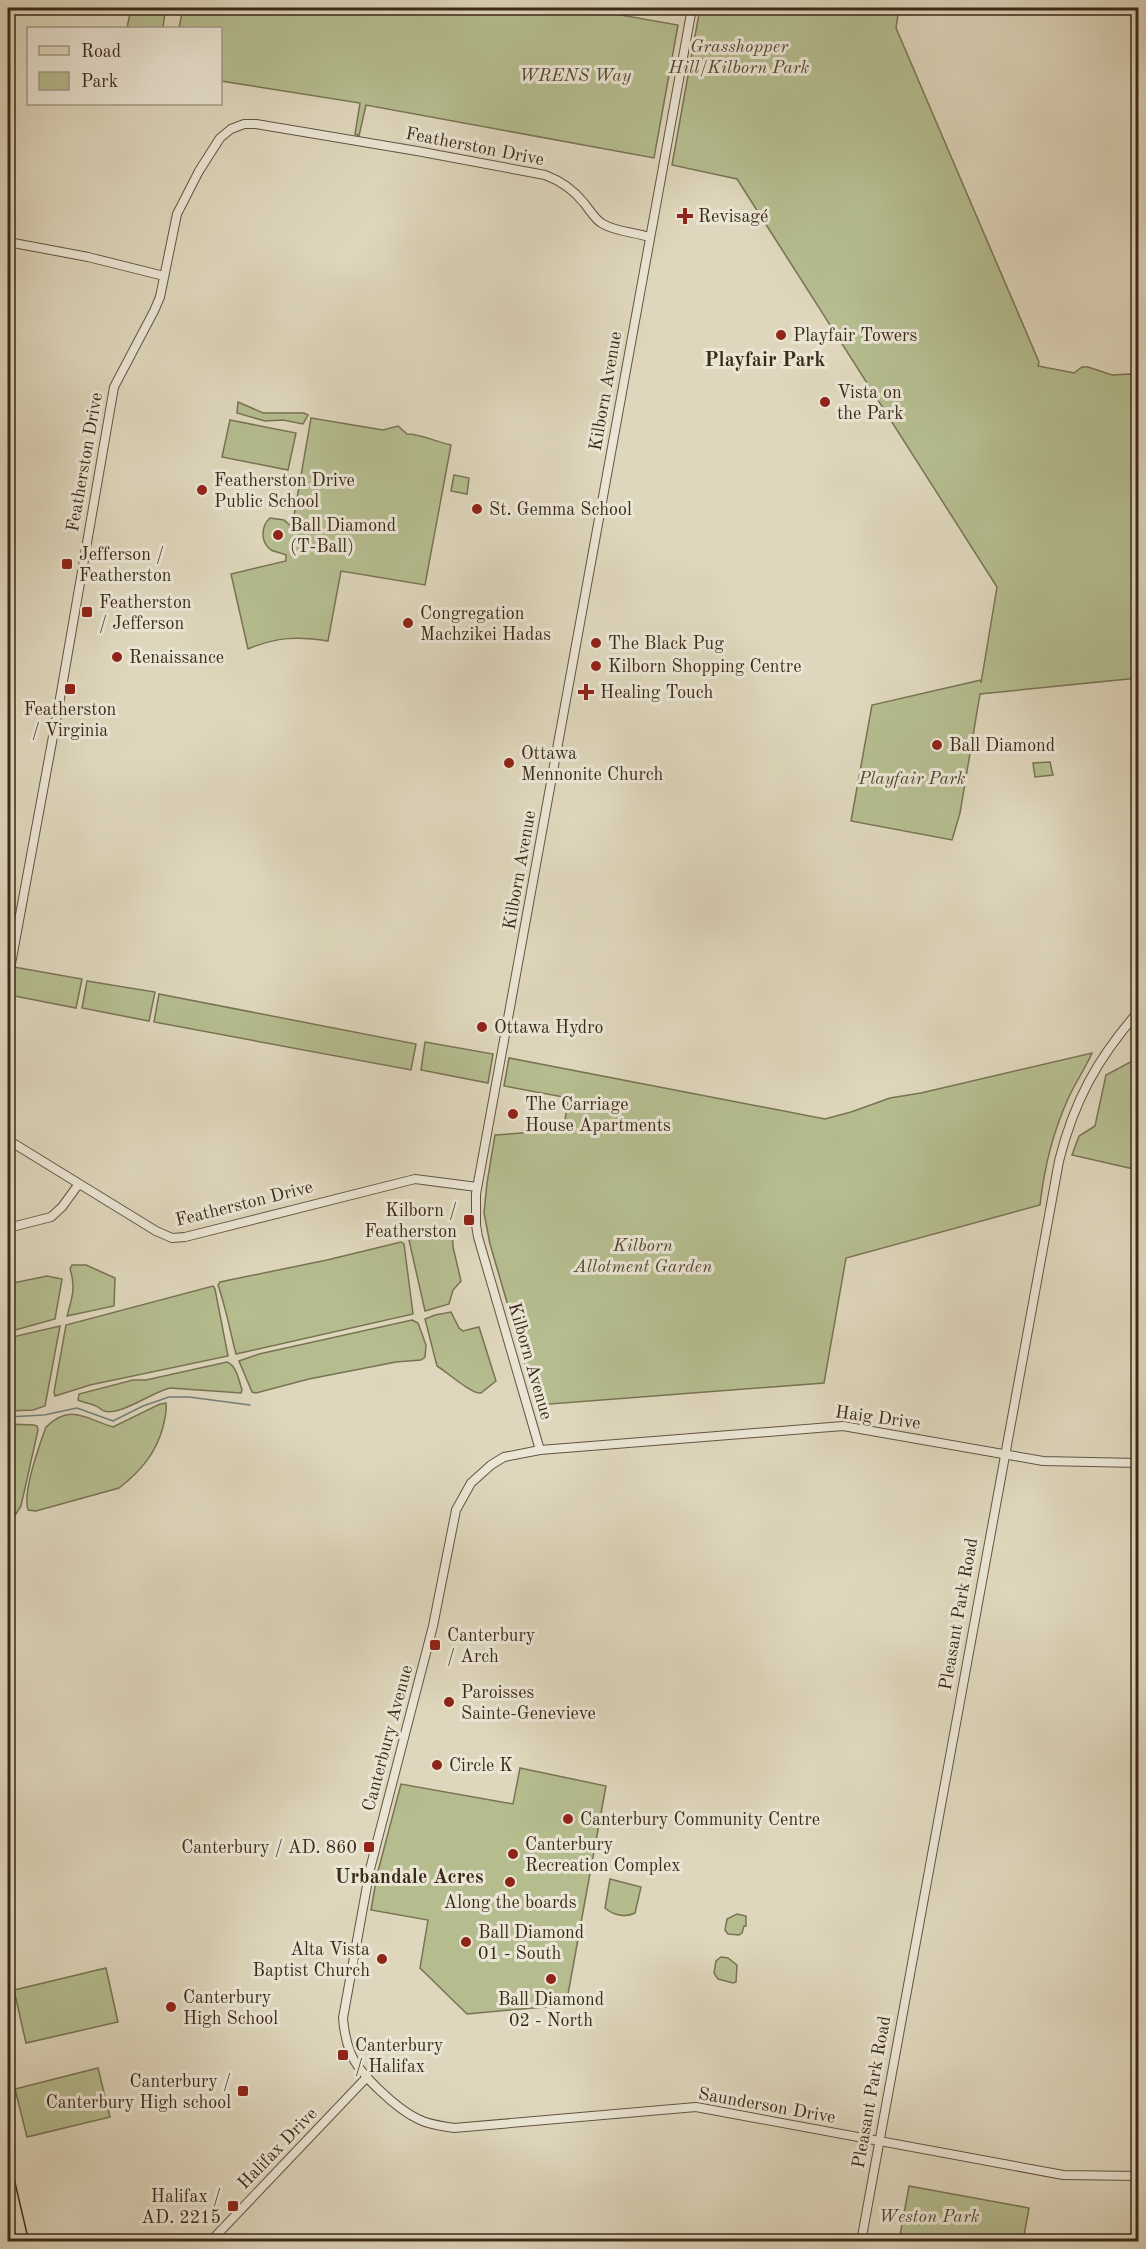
<svg xmlns="http://www.w3.org/2000/svg" width="1146" height="2249" font-family="'Old Standard TT',serif">
<style>
.green{fill:#b5bd8f;stroke:#787354;stroke-width:1.5}
.lines{fill:none;stroke-linecap:round;stroke-linejoin:round}
.stream{stroke:#737e7a;stroke-width:1.5}
.tertiary-casing{stroke:#645441;stroke-width:10}
.primary-casing{stroke:#3b2918;stroke-width:13}
.tertiary{stroke:#eae5d4;stroke-width:8}
.primary{stroke:#dfd7bd;stroke-width:10}
.poi-dot{fill:#8f2418;stroke:#eae5d4;stroke-width:2}
.labels{text-anchor:middle;stroke-width:6;stroke-linejoin:round;paint-order:stroke}
.park-label{font-size:18px;font-style:italic;fill:#534730;stroke:#eae5d4}
.street-label{font-size:18px;fill:#3b2918;stroke:#eae5d4}
.poi-label{font-size:18px;fill:#3b2918;stroke:#eae5d4;text-anchor:start}
.neighbourhood-label{font-size:20px;font-weight:bold;fill:#3b2918;stroke:#eae5d4}
</style>
<rect width="100%" height="100%" fill="#dfd7bd"/>
<filter id="stains"><feTurbulence type="fractalNoise" baseFrequency=".00333" numOctaves="4"/><feColorMatrix values="0 0 0 0 .2 0 0 0 0 .09 0 0 0 0 .02 0 0 0 .5 -.17"/></filter>
<radialGradient id="worn" r=".72"><stop offset=".6" stop-color="#630" stop-opacity="0"/><stop offset="1" stop-color="#630" stop-opacity=".3"/></radialGradient>
<g class="green">
<path d="M131,8l34,3 -2,17h-36z"/>
<path d="M183,8h398l97,17 -24,133 -288,-53 -7,31 -4,-2 5,-31 -139,-22 -1,-53h-41z"/>
<path d="M700,8h199l-3,20 143,334 -1,4 36,7 8,-6h6l24,8 18,-1 8,5v299l-158,16 -20,119 -8,27 -101,-19 21,-116 109,-25v3l16,-96 -260,-408 -65,-14z"/>
<path d="M238,402l25,11h41l4,2 -5,9 -20,-4 -18,1 -28,-8z"/>
<path d="M311,418l72,12 15,-4 9,8c14,0 29,8 44,11l-26,140 -84,-14 -13,70c-30,-5 -52,-4 -80,8l-17,-75 55,-13v-6c-4,-2 -11,-3 -15,-5 -11,-8 -10,-24 -1,-32l14,2 8,7z"/>
<path d="M230,420l66,13 -8,37 -66,-13z"/>
<path d="M454,475l15,3 -2,16 -16,-3z"/>
<path d="M1050,762l3,13 -18,2 -2,-14z"/>
<path d="M14,967l68,12 -6,29 -67,-13z"/>
<path d="M87,981l68,11 -6,29 -67,-13z"/>
<path d="M159,994l257,50 -5,26 -257,-48z"/>
<path d="M425,1042l68,12 -5,29 -67,-13z"/>
<path d="M1092,1053c-7,16 -17,30 -24,46 -15,33 -24,70 -28,106l-194,53 -22,125 -287,22 -47,-161 -6,-31 3,-30 8,-48 68,-5 6,-32 -65,-12 5,-28 316,61 26,-7 39,-14 31,-5z"/>
<path d="M1138,1058v112l-66,-15 7,-19 16,-10 11,-51z"/>
<path d="M452,1228l1,19 8,34 -8,9 -4,14 -24,7 -16,-71z"/>
<path d="M401,1242l3,2 9,70 -177,40c-6,-23 -10,-46 -18,-69l2,-3 107,-22z"/>
<path d="M72,1265h14l29,13 -1,28 -47,10c5,-17 9,-30 3,-47z"/>
<path d="M47,1276l15,3 -7,40 -47,13v-48z"/>
<path d="M213,1286l2,3 13,67 -138,29 -35,11 -1,-4 12,-67z"/>
<path d="M451,1312l8,16 4,3 16,-4 17,54 -15,12c-10,1 -34,-21 -44,-27l-12,-47 10,-4z"/>
<path d="M412,1320l6,3 8,22 -1,12 -4,3 -25,2 -87,17 -53,14 -4,-1 -13,-31 20,-7z"/>
<path d="M60,1326l-15,80 -12,4 -25,1v-73z"/>
<path d="M227,1362c10,4 12,19 15,28l-1,3 -71,-5c-18,4 -49,28 -66,23 -1,0 -7,-5 -8,-5 -6,-3 -12,-3 -18,-6l1,-6 54,-14h13z"/>
<path d="M166,1403c1,7 -1,16 -3,24 -7,26 -22,44 -44,61l-83,23 -8,-1c-6,-17 11,-64 18,-83 25,-24 40,-8 67,0l47,-23z"/>
<path d="M8,1424l26,1 3,1 1,4 -17,76 -7,11 -6,24z"/>
<path d="M520,1768l86,18 -40,219 -99,9 -47,-46 8,-48 -57,-10 6,-35 24,-91 112,20z"/>
<path d="M610,1879l31,8 -6,26c-10,5 -22,2 -30,-5z"/>
<path d="M737,1914l9,2v10h-2l-2,7 -3,2 -11,-1 -3,-4 2,-11z"/>
<path d="M721,1957l7,1 9,7 -1,17 -3,1 -15,-4 -4,-6 2,-12z"/>
<path d="M106,1968l12,54 -92,21 -12,-53z"/>
<path d="M98,2068l12,49 -83,20 -12,-48z"/>
<path d="M909,2186l120,22 -6,33h-124z"/>
</g>
<g class="lines">
<path class="stream" d="M8,1417l36,-2 33,-7 36,13 30,-15 26,-9h20l61,8"/>
<defs>
<g id="tertiary">
<path d="M8,242l80,15 76,19"/>
<path d="M8,980l51,-276 55,-317 40,-76 6,-14 17,-83 22,-43 21,-33 11,-9 13,-5h12l161,27 128,24c16,6 28,14 39,28 6,7 10,16 19,21 14,8 31,8 46,13"/>
<path d="M8,1140l148,91 16,7 13,-1 230,-58 62,8"/>
<path d="M8,1228l43,-11 11,-10 16,-22"/>
<path d="M540,1450l-62,-213 -2,-12v-31l216,-1186"/>
<path d="M1138,1463l-95,-2 -200,-35 -303,24 -36,7 -13,8 -20,18 -15,27 -23,116 -63,243 -27,149c1,13 3,24 8,36 9,21 46,55 67,65 11,6 24,7 36,9l242,-21 367,68 75,1"/>
<path d="M210,2242l157,-165"/>
<path d="M861,2242l198,-1081c15,-60 38,-102 79,-149"/>
</g>
<g id="primary">
<path d="M8,2178l15,64"/>
<path d="M8,2226l3,16"/>
</g>
</defs>
<use href="#tertiary" class="tertiary-casing"/>
<use href="#primary" class="primary-casing"/>
<use href="#tertiary" class="tertiary"/>
<use href="#primary" class="primary"/>
</g>
<g class="poi-dot">
<path d="M682 207h6v6h6v6h-6v6h-6v-6h-6v-6h6z"/>
<circle cx="781" cy="335" r="6"/>
<circle cx="825" cy="402" r="6"/>
<circle cx="202" cy="490" r="6"/>
<circle cx="477" cy="509" r="6"/>
<circle cx="278" cy="535" r="6"/>
<rect x="61" y="558" width="12" height="12" rx="3"/>
<rect x="81" y="606" width="12" height="12" rx="3"/>
<circle cx="408" cy="623" r="6"/>
<circle cx="596" cy="643" r="6"/>
<circle cx="117" cy="657" r="6"/>
<circle cx="596" cy="666" r="6"/>
<rect x="64" y="683" width="12" height="12" rx="3"/>
<path d="M583 683h6v6h6v6h-6v6h-6v-6h-6v-6h6z"/>
<circle cx="937" cy="745" r="6"/>
<circle cx="509" cy="763" r="6"/>
<circle cx="482" cy="1027" r="6"/>
<circle cx="513" cy="1114" r="6"/>
<rect x="463" y="1214" width="12" height="12" rx="3"/>
<rect x="429" y="1639" width="12" height="12" rx="3"/>
<circle cx="449" cy="1702" r="6"/>
<circle cx="437" cy="1765" r="6"/>
<circle cx="568" cy="1819" r="6"/>
<rect x="363" y="1841" width="12" height="12" rx="3"/>
<circle cx="513" cy="1854" r="6"/>
<circle cx="510" cy="1882" r="6"/>
<circle cx="466" cy="1942" r="6"/>
<circle cx="382" cy="1959" r="6"/>
<circle cx="551" cy="1979" r="6"/>
<circle cx="171" cy="2007" r="6"/>
<rect x="337" y="2049" width="12" height="12" rx="3"/>
<rect x="237" y="2085" width="12" height="12" rx="3"/>
<rect x="227" y="2200" width="12" height="12" rx="3"/>
</g>
<g class="labels">
<g class="park-label">
<text x="739" y="52">Grasshopper<tspan x="739" dy="21">Hill/Kilborn Park</tspan></text>
<text x="575" y="81">WRENS Way</text>
<text x="912" y="784">Playfair Park</text>
<text x="643" y="1251">Kilborn<tspan x="643" dy="21">Allotment Garden</tspan></text>
<text x="929" y="2222">Weston Park</text>
</g>
<g class="street-label">
<text transform="translate(475 146) rotate(11)" y="6">Featherston Drive</text>
<text transform="translate(605 391) rotate(-80)" y="6">Kilborn Avenue</text>
<text transform="translate(84 462) rotate(-80)" y="6">Featherston Drive</text>
<text transform="translate(519 870) rotate(-80)" y="6">Kilborn Avenue</text>
<text transform="translate(244 1203) rotate(-14)" y="6">Featherston Drive</text>
<text transform="translate(531 1361) rotate(74)" y="6">Kilborn Avenue</text>
<text transform="translate(878 1417) rotate(8)" y="6">Haig Drive</text>
<text transform="translate(958 1614) rotate(-80)" y="6">Pleasant Park Road</text>
<text transform="translate(387 1738) rotate(-75)" y="6">Canterbury Avenue</text>
<text transform="translate(871 2092) rotate(-80)" y="6">Pleasant Park Road</text>
<text transform="translate(767 2105) rotate(10)" y="6">Saunderson Drive</text>
<text transform="translate(277 2148) rotate(-46)" y="6">Halifax Drive</text>
</g>
<g class="poi-label">
<text x="698" y="222">Revisagé</text>
<text x="793" y="341">Playfair Towers</text>
<text x="837" y="398">Vista on<tspan x="837" dy="21">the Park</tspan></text>
<text x="214" y="486">Featherston Drive<tspan x="214" dy="21">Public School</tspan></text>
<text x="489" y="515">St. Gemma School</text>
<text x="290" y="531">Ball Diamond<tspan x="290" dy="21">(T-Ball)</tspan></text>
<text x="79" y="560">Jefferson /<tspan x="79" dy="21">Featherston</tspan></text>
<text x="99" y="608">Featherston<tspan x="99" dy="21">/ Jefferson</tspan></text>
<text x="420" y="619">Congregation<tspan x="420" dy="21">Machzikei Hadas</tspan></text>
<text x="608" y="649">The Black Pug</text>
<text x="129" y="663">Renaissance</text>
<text x="608" y="672">Kilborn Shopping Centre</text>
<text x="600" y="698">Healing Touch</text>
<text x="70" y="715" text-anchor="middle">Featherston<tspan x="70" dy="21">/ Virginia</tspan></text>
<text x="949" y="751">Ball Diamond</text>
<text x="521" y="759">Ottawa<tspan x="521" dy="21">Mennonite Church</tspan></text>
<text x="494" y="1033">Ottawa Hydro</text>
<text x="525" y="1110">The Carriage<tspan x="525" dy="21">House Apartments</tspan></text>
<text x="457" y="1216" text-anchor="end">Kilborn /<tspan x="457" dy="21">Featherston</tspan></text>
<text x="447" y="1641">Canterbury<tspan x="447" dy="21">/ Arch</tspan></text>
<text x="461" y="1698">Paroisses<tspan x="461" dy="21">Sainte-Genevieve</tspan></text>
<text x="449" y="1771">Circle K</text>
<text x="580" y="1825">Canterbury Community Centre</text>
<text x="525" y="1850">Canterbury<tspan x="525" dy="21">Recreation Complex</tspan></text>
<text x="357" y="1853" text-anchor="end">Canterbury / AD. 860</text>
<text x="510" y="1908" text-anchor="middle">Along the boards</text>
<text x="478" y="1938">Ball Diamond<tspan x="478" dy="21">01 - South</tspan></text>
<text x="370" y="1955" text-anchor="end">Alta Vista<tspan x="370" dy="21">Baptist Church</tspan></text>
<text x="183" y="2003">Canterbury<tspan x="183" dy="21">High School</tspan></text>
<text x="551" y="2005" text-anchor="middle">Ball Diamond<tspan x="551" dy="21">02 - North</tspan></text>
<text x="355" y="2051">Canterbury<tspan x="355" dy="21">/ Halifax</tspan></text>
<text x="231" y="2087" text-anchor="end">Canterbury /<tspan x="231" dy="21">Canterbury High school</tspan></text>
<text x="221" y="2202" text-anchor="end">Halifax /<tspan x="221" dy="21">AD. 2215</tspan></text>
</g>
<g class="neighbourhood-label">
<text x="765" y="366">Playfair Park</text>
<text x="409" y="1883">Urbandale Acres</text>
</g>
</g>
<rect width="1146" height="2249" fill="none" stroke="#dfd7bd" stroke-width="30"/>
<rect x="9" y="9" width="1128" height="2231" fill="none" stroke="#3b2918" stroke-width="3"/>
<rect x="15" y="15" width="1116" height="2219" fill="none" stroke="#3b2918" stroke-width="1.5"/>
<rect x="27" y="27" width="195" height="78" fill="#eae5d4" stroke="#a49a89" stroke-width="1.5"/>
<rect x="39" y="46" width="30" height="9" fill="#dfd7bd" stroke="#a49a89" stroke-width="1.5"/>
<text x="81" y="57" font-size="18" fill="#3b2918">Road</text>
<rect x="39" y="72" width="30" height="18" fill="#b5bd8f" stroke="#a49a89" stroke-width="1.5"/>
<text x="81" y="87" font-size="18" fill="#3b2918">Park</text>
<rect width="100%" height="100%" filter="url(#stains)"/>
<rect width="100%" height="100%" fill="url(#worn)"/>
</svg>
